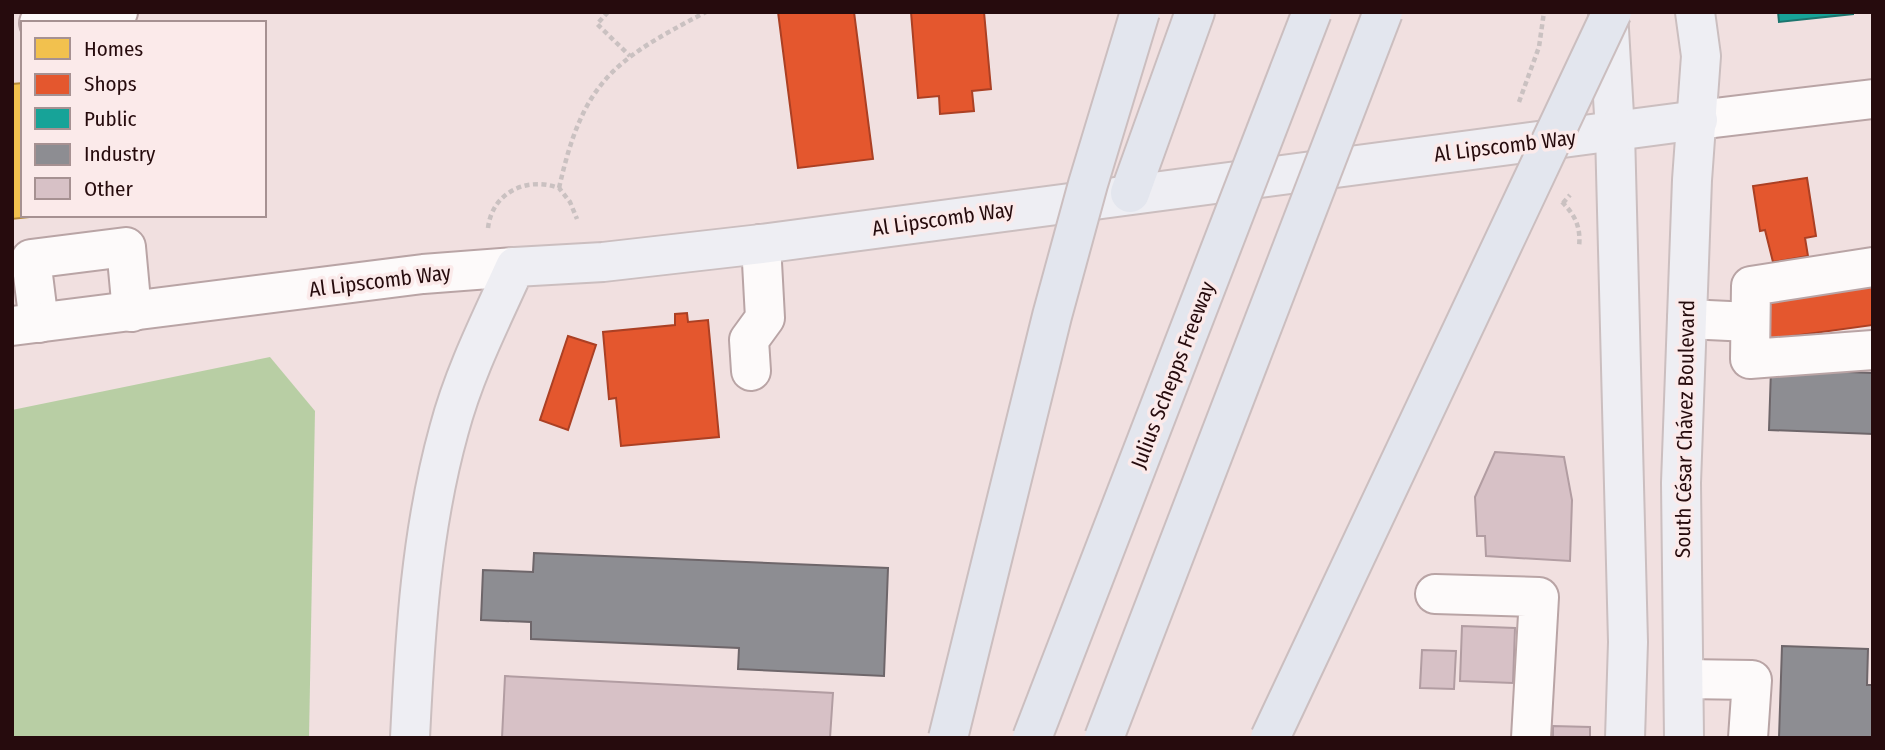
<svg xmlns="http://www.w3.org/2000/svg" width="1885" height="750" font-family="'Fira Sans Condensed',sans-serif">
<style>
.pitch{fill:#b8cea4}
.homes{fill:#f2c14e;stroke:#b58a3a;stroke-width:2}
.shops{fill:#e4572e;stroke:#ab4024;stroke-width:2}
.public{fill:#17a398;stroke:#1c756e;stroke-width:2}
.industry{fill:#8d8d92;stroke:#6e666a;stroke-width:2}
.building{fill:#d7c1c6;stroke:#b29da2;stroke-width:2}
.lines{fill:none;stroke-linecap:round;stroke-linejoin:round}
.minor-casing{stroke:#b9a4a5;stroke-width:42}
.major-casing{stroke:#cbbebf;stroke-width:42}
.highway-casing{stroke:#cbbebf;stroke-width:42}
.path{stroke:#cac1c1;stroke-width:4.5;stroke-dasharray:5 3.5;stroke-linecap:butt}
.minor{stroke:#fdfafa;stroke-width:38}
.major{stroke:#eeeef3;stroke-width:38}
.highway{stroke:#e3e6ee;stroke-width:38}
.highway-bridge-casing{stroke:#cbbebf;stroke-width:42;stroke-linecap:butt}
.highway-bridge{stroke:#e3e6ee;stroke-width:38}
.labels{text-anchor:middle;stroke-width:7;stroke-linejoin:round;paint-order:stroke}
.street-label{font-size:21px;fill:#260b0d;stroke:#fbeaea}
</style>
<rect width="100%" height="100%" fill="#f1e0e0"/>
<path class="pitch" d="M270,357l45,54 -6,327h-297v-328z"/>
<path class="homes" d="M23,83v132h25l-36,4v-135z"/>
<g class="shops">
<path d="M778,12h76l19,147 -75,9z"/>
<path d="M911,12h73l7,77 -19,2 2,20 -34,3 -1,-18 -21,2z"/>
<path d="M1807,178l9,58 -11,2 3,18 -35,6 -8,-32 -5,1 -7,-45z"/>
<path d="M1873,281v44l-109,15 -6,-44z"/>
<path d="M687,313l1,9 20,-2 11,117 -98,9 -5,-48 -7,1 -6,-67 72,-7v-11z"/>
<path d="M568,336l28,9 -28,85 -28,-10z"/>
</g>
<path class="public" d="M1778,12h75v2l-74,8z"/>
<g class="industry">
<path d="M1771,369l102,4v61l-104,-4z"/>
<path d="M534,553l354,15 -4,108 -146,-7 1,-21 -208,-9v-17l-50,-2 2,-50 50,2z"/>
<path d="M1782,646l86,3 -1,36h6v53h-94z"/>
</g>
<g class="building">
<path d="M1495,452l69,5 8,43 -2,61 -84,-5 -1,-20h-8l-2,-39z"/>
<path d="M1462,626l53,2 -2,55 -53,-2z"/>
<path d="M1422,650l34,1 -2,38 -34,-1z"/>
<path d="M505,676l328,17 -3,45h-328z"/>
<path d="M1553,726l37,1v11h-37z"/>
</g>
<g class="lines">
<defs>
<g id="minor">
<path d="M39,23l79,-11"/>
<path d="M1698,120l175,-21"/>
<path d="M1873,267l-122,19 -1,73 123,-9"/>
<path d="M1687,319l63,3"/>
<path d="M39,323l-8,-64 95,-12 6,65"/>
<path d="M12,326l411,-52 92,-7"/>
<path d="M751,371l-2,-31 16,-22 -4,-74"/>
<path d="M1435,594l104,3 -8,141"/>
<path d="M1685,679l67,1 -4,58"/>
</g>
<g id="major">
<path d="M1608,12l7,120 13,510 -3,96"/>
<path d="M410,738c5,-104 11,-207 39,-308 15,-57 42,-110 66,-163l88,-5 158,-18 937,-124"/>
<path d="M1684,738l-3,-255 11,-303 9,-124 -6,-44"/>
</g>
<path id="highway" d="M1130,193l65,-181"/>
</defs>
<use href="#minor" class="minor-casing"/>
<use href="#major" class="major-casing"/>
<use href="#highway" class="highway-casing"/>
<g class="path">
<path d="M608,12l-11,12 33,32"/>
<path d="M1519,102l20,-55 5,-35"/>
<path d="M559,188c24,-106 53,-127 147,-176"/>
<path d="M1562,202c14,14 19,26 17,45"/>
<path d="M1563,203l7,-8"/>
<path d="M488,228c4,-35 38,-52 71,-40l11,14 7,17"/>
</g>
<use href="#minor" class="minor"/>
<use href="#major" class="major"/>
<use href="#highway" class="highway"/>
<defs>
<g id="highway-bridge">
<path d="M948,738l104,-422 36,-132 52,-172"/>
<path d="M1032,738l280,-726"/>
<path d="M1104,738l279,-726"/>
<path d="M1270,738l342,-726"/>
</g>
</defs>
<use href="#highway-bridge" class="highway-bridge-casing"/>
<use href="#highway-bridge" class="highway-bridge"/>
</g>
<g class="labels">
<g class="street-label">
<text transform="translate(1505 146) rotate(-7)" y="7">Al Lipscomb Way</text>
<text transform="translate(943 219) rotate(-8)" y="7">Al Lipscomb Way</text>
<text transform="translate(380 281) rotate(-7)" y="7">Al Lipscomb Way</text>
<text transform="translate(1173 375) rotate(-69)" y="7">Julius Schepps Freeway</text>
<text transform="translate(1685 429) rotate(-89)" y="7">South César Chávez Boulevard</text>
</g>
</g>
<rect width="1885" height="750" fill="none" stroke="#260b0d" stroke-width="28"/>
<rect x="21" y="21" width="245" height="196" fill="#fbeaea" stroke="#a69192" stroke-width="2"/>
<rect x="35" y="38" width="35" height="21" fill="#f2c14e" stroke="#a69192" stroke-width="2"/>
<text x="84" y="56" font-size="21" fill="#260b0d">Homes</text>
<rect x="35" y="74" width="35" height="21" fill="#e4572e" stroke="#a69192" stroke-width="2"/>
<text x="84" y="91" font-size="21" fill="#260b0d">Shops</text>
<rect x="35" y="108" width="35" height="21" fill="#17a398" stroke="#a69192" stroke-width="2"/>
<text x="84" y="126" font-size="21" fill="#260b0d">Public</text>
<rect x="35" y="144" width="35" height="21" fill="#8d8d92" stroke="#a69192" stroke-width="2"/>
<text x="84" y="161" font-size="21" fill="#260b0d">Industry</text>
<rect x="35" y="178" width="35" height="21" fill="#d7c1c6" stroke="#a69192" stroke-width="2"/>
<text x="84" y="196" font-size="21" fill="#260b0d">Other</text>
</svg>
